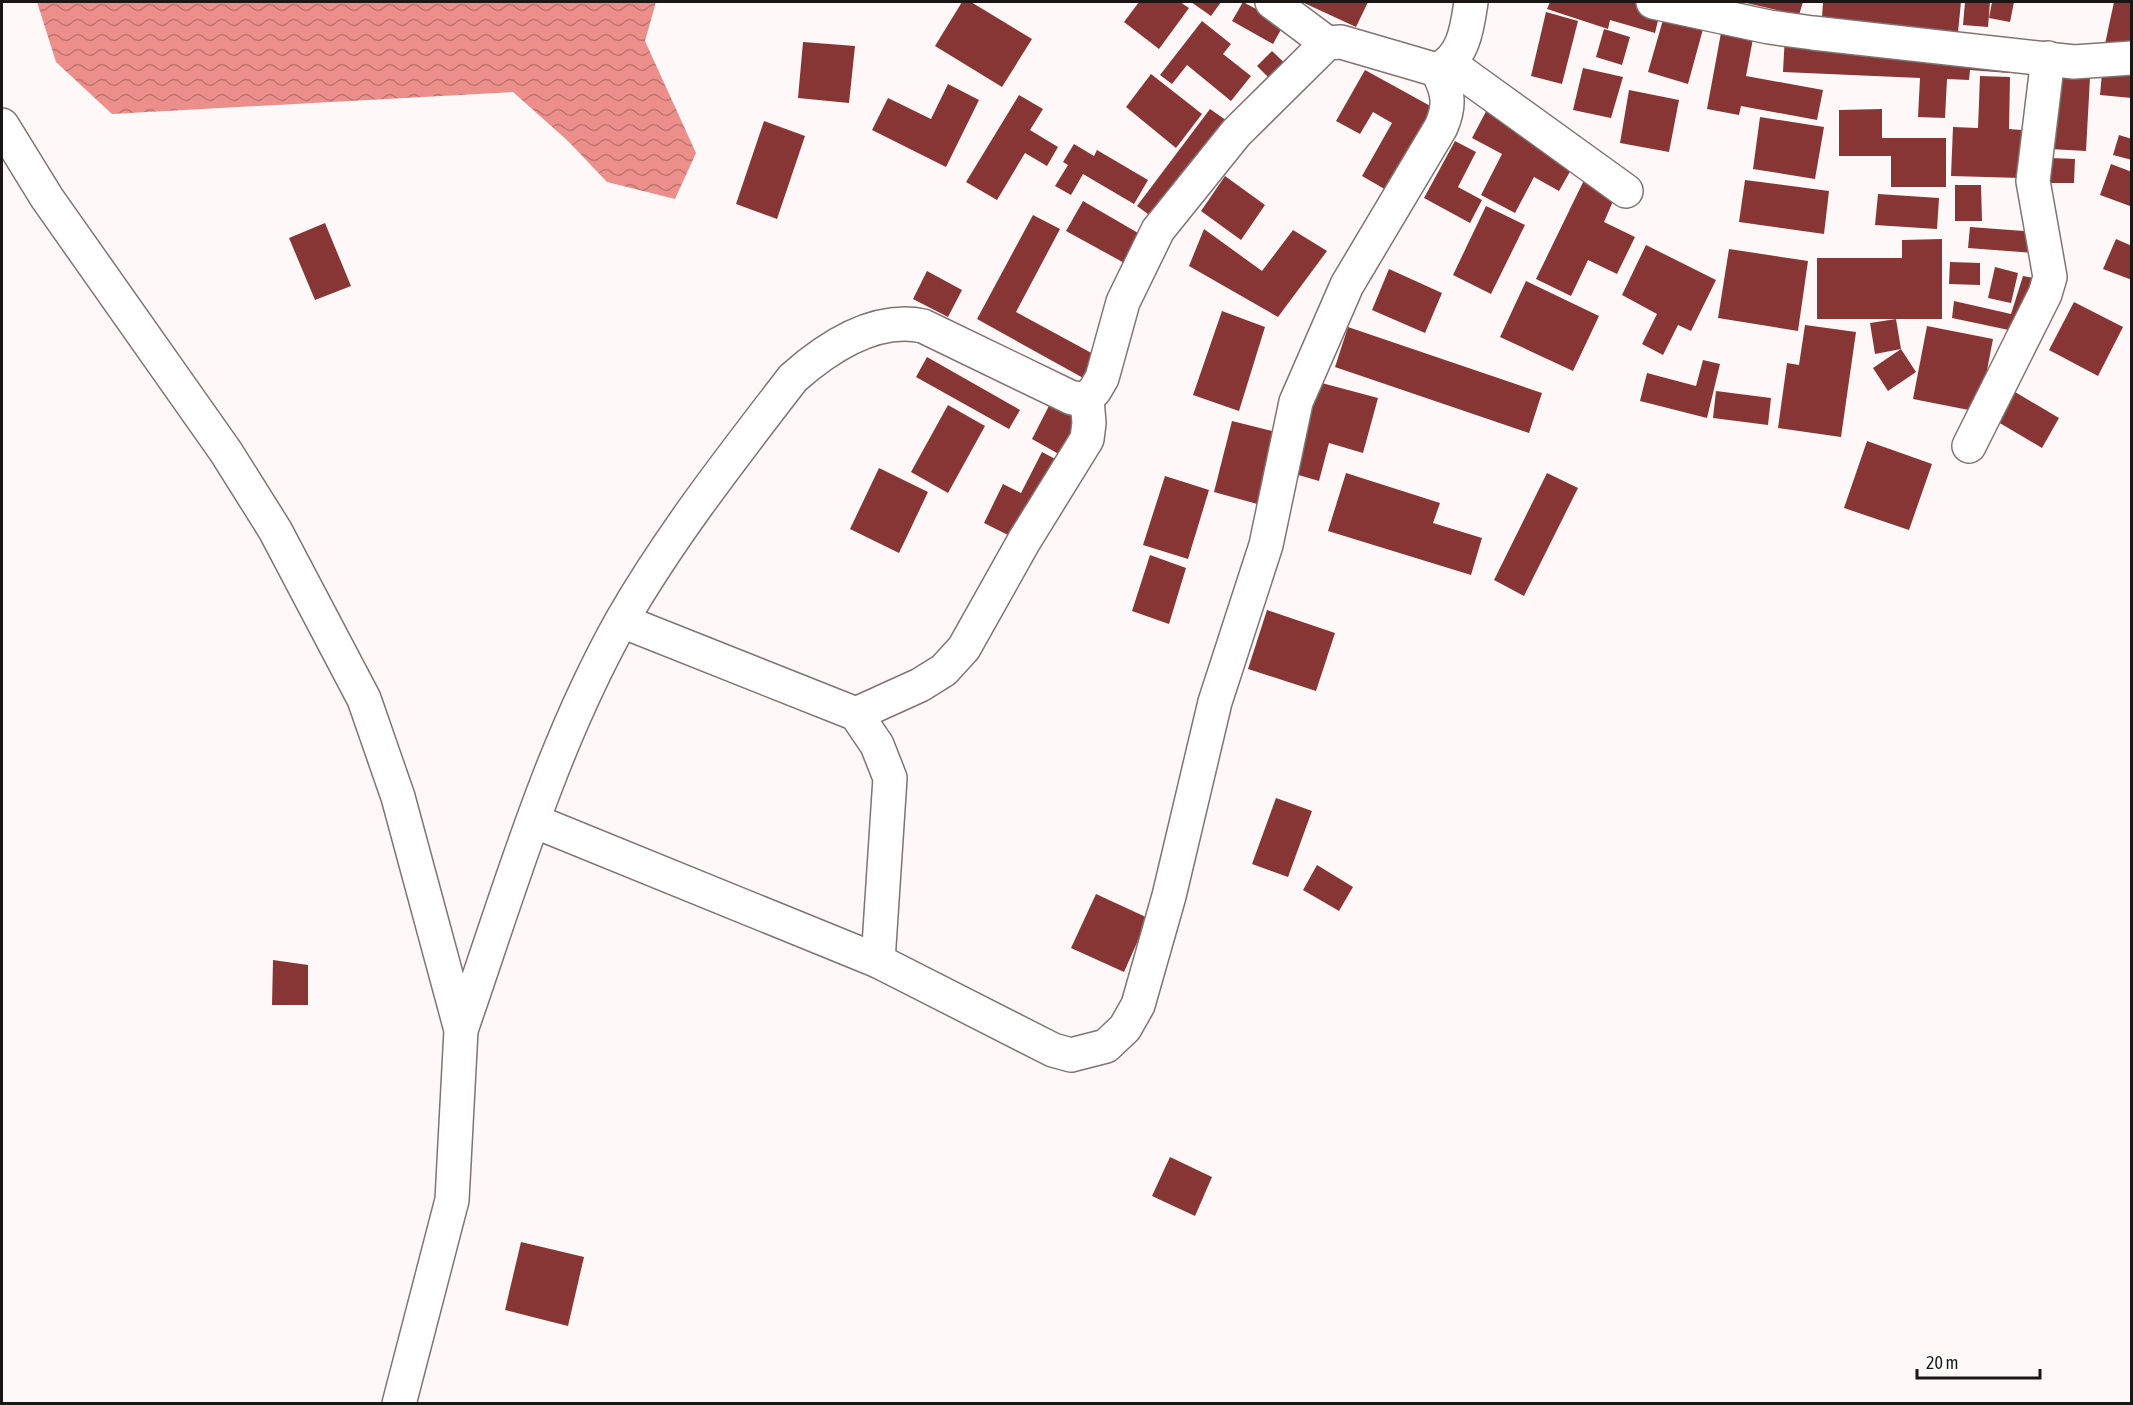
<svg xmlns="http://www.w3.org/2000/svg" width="2133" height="1405" font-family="'Asap Condensed',sans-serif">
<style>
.water{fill:url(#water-waves)}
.building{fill:#883635}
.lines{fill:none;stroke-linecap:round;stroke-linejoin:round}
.minor-casing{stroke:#807473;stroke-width:36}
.minor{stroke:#fff;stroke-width:33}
</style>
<defs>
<pattern id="water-waves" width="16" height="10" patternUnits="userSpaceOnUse" patternTransform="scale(1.5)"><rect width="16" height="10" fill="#ec8f8b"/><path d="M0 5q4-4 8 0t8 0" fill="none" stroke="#be7470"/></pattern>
</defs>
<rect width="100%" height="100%" fill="#fef8f8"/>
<path class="water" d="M37,2h619l-11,39 51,112 -21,46 -68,-17 -39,-41 -55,-49 -401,22 -56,-52z"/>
<g class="building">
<path d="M962,2h9l61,37 -30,48 -67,-41z"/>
<path d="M1139,2h41l9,6 -30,41 -35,-27z"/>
<path d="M1191,2h30l-10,14z"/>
<path d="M1243,2l41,22 -11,20 -41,-23z"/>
<path d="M1302,2h66l-12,25z"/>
<path d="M1550,2h89l22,6 -6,25 -45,-13 -2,9 -61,-20z"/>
<path d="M1742,2h61l-4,13z"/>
<path d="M1823,2h138l-3,30 -136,-14z"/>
<path d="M1965,2h25l-2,25 -25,-2z"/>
<path d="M1992,2h22l-4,20 -21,-4z"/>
<path d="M2114,2h18v29l-4,17 -23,-4z"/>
<path d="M1667,6l39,12 -18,66 -40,-12z"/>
<path d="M1546,12l32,9 -16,63 -31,-8z"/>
<path d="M1202,21l29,23 -8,10 28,22 -20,25 -44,-36 -15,19 -12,-9z"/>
<path d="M1723,22l32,6 -9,48 77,14 -6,30 -76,-14 -2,9 -32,-6z"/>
<path d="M1604,29l26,8 -8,28 -26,-8z"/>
<path d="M1785,35l224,28v10l-39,-3 -1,10 -22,-1 -2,39 -27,-1 2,-39 -137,-6z"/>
<path d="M803,42l52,4 -6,57 -51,-5z"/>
<path d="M1272,51l19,18 -15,16 -19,-19z"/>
<path d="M2103,62l29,4v32l-32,-3z"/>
<path d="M1583,68l40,9 -12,41 -38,-8z"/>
<path d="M1365,70l69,38 -46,83 -26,-15 30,-53 -19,-11 -13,22 -24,-13z"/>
<path d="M1151,74l51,40 -26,34 -50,-41z"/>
<path d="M2054,75l36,2 -4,74 -36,-2z"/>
<path d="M1980,76l30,1 -1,52 13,1 -1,48 -70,-2 2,-49 25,1z"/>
<path d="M948,84l31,16 -33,67 -74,-37 16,-32 43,21z"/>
<path d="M1629,90l50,10 -10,52 -49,-9z"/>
<path d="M1019,95l24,14 -13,21 28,17 -11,19 -22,-13 -28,47 -31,-18z"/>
<path d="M1491,102l85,59 -17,30 -25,-14 -19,36 -34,-18 21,-41 -30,-16z"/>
<path d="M1210,109l20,14 -74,97 -19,-14z"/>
<path d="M1882,109v29h64v49h-55v-31h-52v-46z"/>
<path d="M1760,117l64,10 -9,52 -62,-10z"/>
<path d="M764,121l41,15 -28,83 -41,-15z"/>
<path d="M2119,135l13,4v21l-19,-5z"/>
<path d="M1455,141l21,11 -18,35 24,13 -12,23 -46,-25z"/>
<path d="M1074,144l20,12 3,-6 51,30 -14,24 -51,-30 -12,21 -16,-9 13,-21 -5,-3z"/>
<path d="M2050,158l25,1 -1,24h-25z"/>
<path d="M2111,164l21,8 -2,34 -30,-11z"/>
<path d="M1225,176l40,29 -24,35 -40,-29z"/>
<path d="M1586,176l31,16 -13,30 31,15 -18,37 -29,-14 -17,36 -35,-17z"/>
<path d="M1745,180l84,11 -5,43 -85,-12z"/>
<path d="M1955,185h26l1,36h-27z"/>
<path d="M1878,194l61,4 -2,31 -62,-4z"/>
<path d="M1083,201l62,36 -17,28 -62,-34z"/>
<path d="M1486,206l39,19 -34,69 -38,-19z"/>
<path d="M1033,215l27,14 -44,83 81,44 -12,23 -108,-60z"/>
<path d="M325,223l26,63 -36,14 -26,-62z"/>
<path d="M1970,227l66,5 -1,21 -67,-5z"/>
<path d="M1204,229l58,42 31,-41 34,21 -49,66 -89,-51z"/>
<path d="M1942,239v80h-125v-61h85v-18z"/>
<path d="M2116,239l16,7v34l-29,-11z"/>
<path d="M1646,245l70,35 -25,51 -13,-6 -15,30 -21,-11 15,-30 -35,-19z"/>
<path d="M1729,249l79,12 -10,70 -80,-13z"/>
<path d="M1950,262l30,1v22l-31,-1z"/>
<path d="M1995,267l23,6 -7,30 -23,-5z"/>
<path d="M1389,269l53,24 -17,40 -53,-23z"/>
<path d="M927,271l35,19 -14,27 -35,-18z"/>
<path d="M2023,276l16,3 -16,54 -71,-15 2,-17 57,13z"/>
<path d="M1526,281l73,35 -26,55 -73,-34z"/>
<path d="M2074,302l49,25 -25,49 -49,-26z"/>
<path d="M1222,311l43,16 -26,84 -46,-16z"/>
<path d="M1896,319l5,30 15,23 -28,19 -15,-23 28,-19 -26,5 -5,-31z"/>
<path d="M1805,325l51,7 -15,105 -63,-9 9,-65 12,2z"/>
<path d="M1927,326l66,13 -14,73 -66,-13z"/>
<path d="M1348,327l194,66 -13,40 -194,-66z"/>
<path d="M927,357l93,53 -11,19 -93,-52z"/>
<path d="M1703,360l17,4 -13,54 -67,-17 7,-28 49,13z"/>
<path d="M1318,382l60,16 -15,55 -34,-10 -10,38 -24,-7z"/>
<path d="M1716,391l55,7 -3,27 -55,-7z"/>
<path d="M2015,392l44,26 -17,30 -44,-26z"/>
<path d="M1054,396l32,17 -22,44 -32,-18z"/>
<path d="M948,405l37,21 -37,67 -37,-21z"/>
<path d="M1232,421l48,12 -19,72 -47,-13z"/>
<path d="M1867,441l65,23 -23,66 -65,-22z"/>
<path d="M1042,452l19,10 -49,75 -28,-14 19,-39 18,9z"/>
<path d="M879,468l49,24 -29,61 -49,-24z"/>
<path d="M1346,473l94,30 -7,20 49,15 -11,37 -143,-44z"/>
<path d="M1547,473l31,15 -54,108 -30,-16z"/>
<path d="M1165,476l44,14 -21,69 -45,-14z"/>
<path d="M1150,555l36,13 -17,56 -37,-13z"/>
<path d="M1267,610l68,23 -19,58 -68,-22z"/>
<path d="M1276,798l36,13 -24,66 -36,-13z"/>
<path d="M1317,865l36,22 -14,24 -36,-21z"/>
<path d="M1096,894l52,24 -24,54 -53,-24z"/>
<path d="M273,960l35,5v40h-36z"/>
<path d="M1170,1157l42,20 -17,39 -43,-20z"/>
<path d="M521,1242l63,15 -16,69 -63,-16z"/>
</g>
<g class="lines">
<defs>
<g id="minor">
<path d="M1272,2l55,41"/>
<path d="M1653,2l116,25 44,6 261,29 58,-4"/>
<path d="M1450,64l176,127"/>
<path d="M2,125l45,73 179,254 49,78 89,169 34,98 63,233 -9,170 -53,204"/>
<path d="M1969,446l76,-152 5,-17 -17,-96 15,-123"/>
<path d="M622,621l234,93 21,31 13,33 -12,183"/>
<path d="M856,714l64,-29 24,-15 20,-22 60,-107 63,-102 2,-16 -2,-24"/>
<path d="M534,821l344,140 175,89 18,5 35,-9 19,-18 13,-23 31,-109 46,-194 51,-157 30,-143 51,-117 94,-158c10,-23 7,-36 -4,-57"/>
<path d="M461,1030c48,-138 89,-282 161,-410 49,-85 111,-164 171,-242 34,-30 82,-62 130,-52l149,72 15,1 8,-9 7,-12 21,-76 35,-72 78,-97 91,-90 14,-1 96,28c27,-13 30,-41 34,-68"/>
</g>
</defs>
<use href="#minor" class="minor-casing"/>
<use href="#minor" class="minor"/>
</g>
<rect width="2133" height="1405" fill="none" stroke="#1a1615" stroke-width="6"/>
<path d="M1917 1369v9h123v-9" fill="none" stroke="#1a1615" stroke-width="3"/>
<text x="1926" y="1369" font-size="18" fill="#1a1615" stroke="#ffffff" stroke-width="4.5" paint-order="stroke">20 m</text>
</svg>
